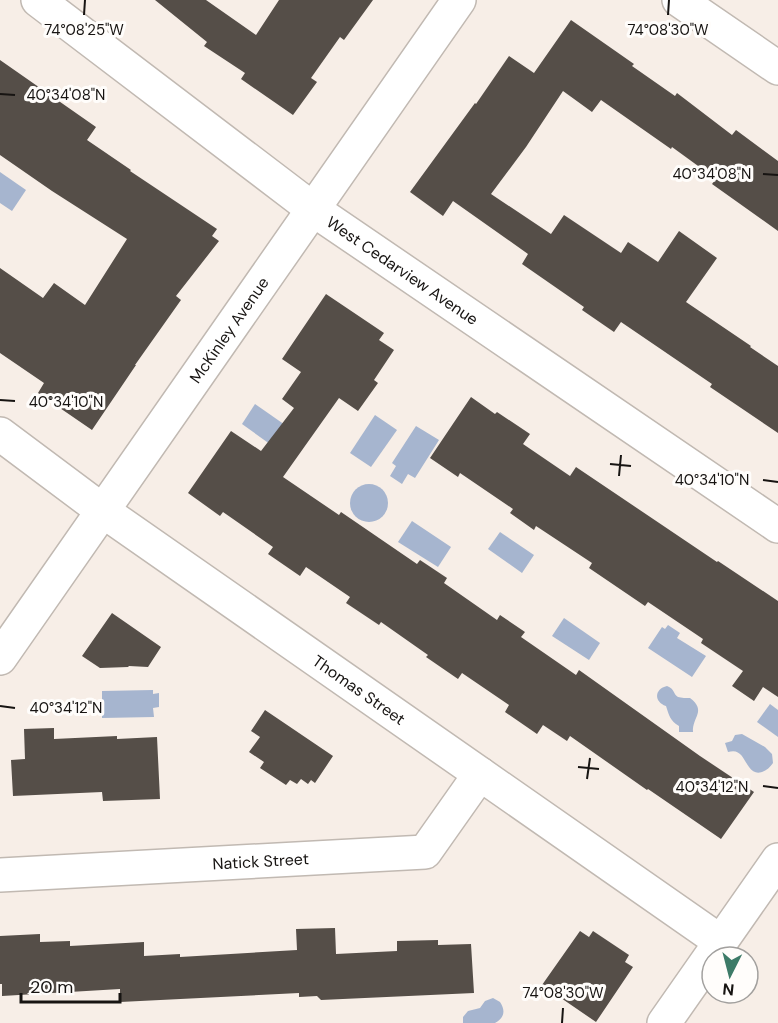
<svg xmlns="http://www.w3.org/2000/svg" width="778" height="1023" font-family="'DM Sans',sans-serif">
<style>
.water{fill:#a6b5cf}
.building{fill:#554e48}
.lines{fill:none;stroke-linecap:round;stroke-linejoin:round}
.minor-casing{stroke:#c1b9b2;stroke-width:36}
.minor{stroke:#fff;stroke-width:33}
.ticks{fill:none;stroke:#171412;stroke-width:2}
.labels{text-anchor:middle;stroke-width:6;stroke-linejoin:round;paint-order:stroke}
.street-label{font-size:16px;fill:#171412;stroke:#fffdfb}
.ticks-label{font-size:15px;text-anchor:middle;fill:#171412;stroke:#fffdfb;stroke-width:6;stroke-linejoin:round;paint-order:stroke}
</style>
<rect width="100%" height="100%" fill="#f7eee7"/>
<g class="water">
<path d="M0,172l26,18 -14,21 -12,-8z"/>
<path d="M255,404l33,23 -14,20 -32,-23z"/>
<path d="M375,415l22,15 -26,37 -21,-14z"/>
<path d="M416,426l23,14 -24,38 -7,-4 -6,10 -12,-8 6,-10 -4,-3z"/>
<circle cx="369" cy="503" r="19"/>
<path d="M412,521l39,26 -13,20 -40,-25z"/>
<path d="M500,532l34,23 -12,18 -34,-24z"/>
<path d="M564,618l36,25 -11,17 -37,-24z"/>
<path d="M668,625l12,8 -3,5 29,18 -14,21 -44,-29 14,-21 3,2z"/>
<path d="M667,686c8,3 6,8 11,11 3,1 9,1 12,1 17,13 2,19 3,34h-14v-6c-9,-5 -10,-11 -13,-20 -12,-4 -12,-17 1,-20z"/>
<path d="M153,690v4l6,-1v14l-6,1 1,9 -52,1v-27z"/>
<path d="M770,704l8,6v27l-21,-15z"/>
<path d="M742,734l23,13 7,7 1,9c-5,8 -17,15 -24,4 -6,-8 -8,-19 -21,-15l-3,-9 7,-2 3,-6z"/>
<path d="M493,998l7,4c6,9 4,16 -5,21h-32v-6l5,-6 12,-3 5,-7z"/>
</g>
<g class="building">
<path d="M155,0h51l50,35 23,-35h94l-29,40 -4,-3 -29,41 6,4 -24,33 -52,-36 4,-6 -41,-27 3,-4z"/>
<path d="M571,20l63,44 -2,2 43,30 2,-3 55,42 4,-5 42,31v70l-66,-47 4,-5 -44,-32 -1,2 -70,-49 -9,12 -29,-21 -37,56 -35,47 60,40 13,-19 57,38 7,-11 30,20 21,-31 38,27 -31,44 65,44 -1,1 28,19v67l-68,-46 2,-3 -91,-62 -7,10 -32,-22 2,-3 -62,-43 6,-10 -75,-53 -10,15 -33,-24 65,-89 1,1 33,-48 25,17z"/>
<path d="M0,60l96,67 -9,13 44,30 -1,1 87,58 -5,7 7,5 -43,55 5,4 -46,65h1l-44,65 -54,-37 6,-10 -44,-30v-85l43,30 11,-15 31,22 42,-66 -75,-48 -52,-36z"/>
<path d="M326,294l58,39 -5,7 15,10 -20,30 4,3 -20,28 -19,-13 -56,79 56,38 2,-3 76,52 3,-4 27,18 -3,5 53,37 3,-5 25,17 -4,5 55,38 3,-5 121,86 54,36 -33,47 -73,-50 -1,1 -77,-54 -3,5 -24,-16 -6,9 -32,-22 4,-7 -47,-32 -4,6 -32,-22 2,-2 -47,-33 -2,3 -33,-22 4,-6 -44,-30 -6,9 -32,-22 5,-7 -50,-35 -3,4 -32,-23 43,-62 30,20 33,-43 -12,-9 19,-27 -19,-13z"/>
<path d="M471,397l24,17 2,-2 33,22 -7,10 47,32 6,-9 141,95 1,-1 60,40v96l-15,-10 -9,14 -22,-15 11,-15 -42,-28 2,-4 -55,-37 -3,4 -56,-38 3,-5 -56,-37 -2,4 -24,-17 3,-4 -53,-36 -2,4 -28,-19z"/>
<path d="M112,613l49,34 -13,20 -19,-1 -1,1 -28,1 -18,-12z"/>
<path d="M265,710l68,46 -18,27 -4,-3 -3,4 -7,-5 -4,5 -7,-4 -4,5 -26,-17 4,-6 -15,-10 11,-15 -9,-6z"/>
<path d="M54,728v11l63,-3v3l40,-2 3,62 -57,2 -1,-9 -89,4 -2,-36 14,-1 -1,-30z"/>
<path d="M335,928l1,26 61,-3v-10l41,-1v5l33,-1 3,49 -153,7 -4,-4 -18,1v-4l-179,9v-13l-118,7v-12h-2v-48l40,-2v8l30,-1v5l74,-4v14l36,-2v3l117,-7 -1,-21z"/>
<path d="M580,931l9,6 4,-6 36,24 -4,7 8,5 -37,55 -54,-37z"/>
</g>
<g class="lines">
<defs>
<g id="minor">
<path id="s1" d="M38,0l276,210 464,316"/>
<path d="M679,0l99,68"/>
<path id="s2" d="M0,434l103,77 618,431"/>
<path id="s3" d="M0,658l459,-658"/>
<path id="s4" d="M0,875l425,-23 55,-78"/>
<path d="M664,1023l114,-163"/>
</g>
</defs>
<use href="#minor" class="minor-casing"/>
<use href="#minor" class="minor"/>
</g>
<path class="ticks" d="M84,15l1,-15M668,15l1,-15M0,94l15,1M763,174l15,1M0,400l15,1M610,464l21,2M619,476l2,-21M763,480l15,2M0,706l15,2M578,767l21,2M587,779l3,-21M763,786l15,2M562,1023l1,-15"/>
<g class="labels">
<g class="street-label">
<text dy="6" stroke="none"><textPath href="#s1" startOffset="454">West Cedarview Avenue</textPath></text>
<text dy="6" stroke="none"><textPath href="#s3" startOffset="400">McKinley Avenue</textPath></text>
<text dy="6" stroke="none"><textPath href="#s2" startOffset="441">Thomas Street</textPath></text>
<text dy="6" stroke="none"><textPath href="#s4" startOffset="261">Natick Street</textPath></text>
</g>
</g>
<g class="ticks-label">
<text x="84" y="35">74°08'25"W</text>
<text x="668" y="35">74°08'30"W</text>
<text x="66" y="100">40°34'08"N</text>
<text x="712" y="179">40°34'08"N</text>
<text x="66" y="407">40°34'10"N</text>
<text x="712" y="485">40°34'10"N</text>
<text x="66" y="713">40°34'12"N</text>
<text x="712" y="792">40°34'12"N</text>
<text x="563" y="998">74°08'30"W</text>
</g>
<g transform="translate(730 975) rotate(186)"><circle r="28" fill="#fffdfb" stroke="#a2a09e" stroke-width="1.5"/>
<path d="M0-4.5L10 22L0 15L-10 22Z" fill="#3d7b68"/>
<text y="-9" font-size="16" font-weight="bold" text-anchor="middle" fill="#171412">N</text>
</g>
<path d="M21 993v9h99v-9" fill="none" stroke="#171412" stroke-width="3"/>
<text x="30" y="993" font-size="18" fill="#171412" stroke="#fffdfb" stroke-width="4.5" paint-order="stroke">20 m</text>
</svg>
